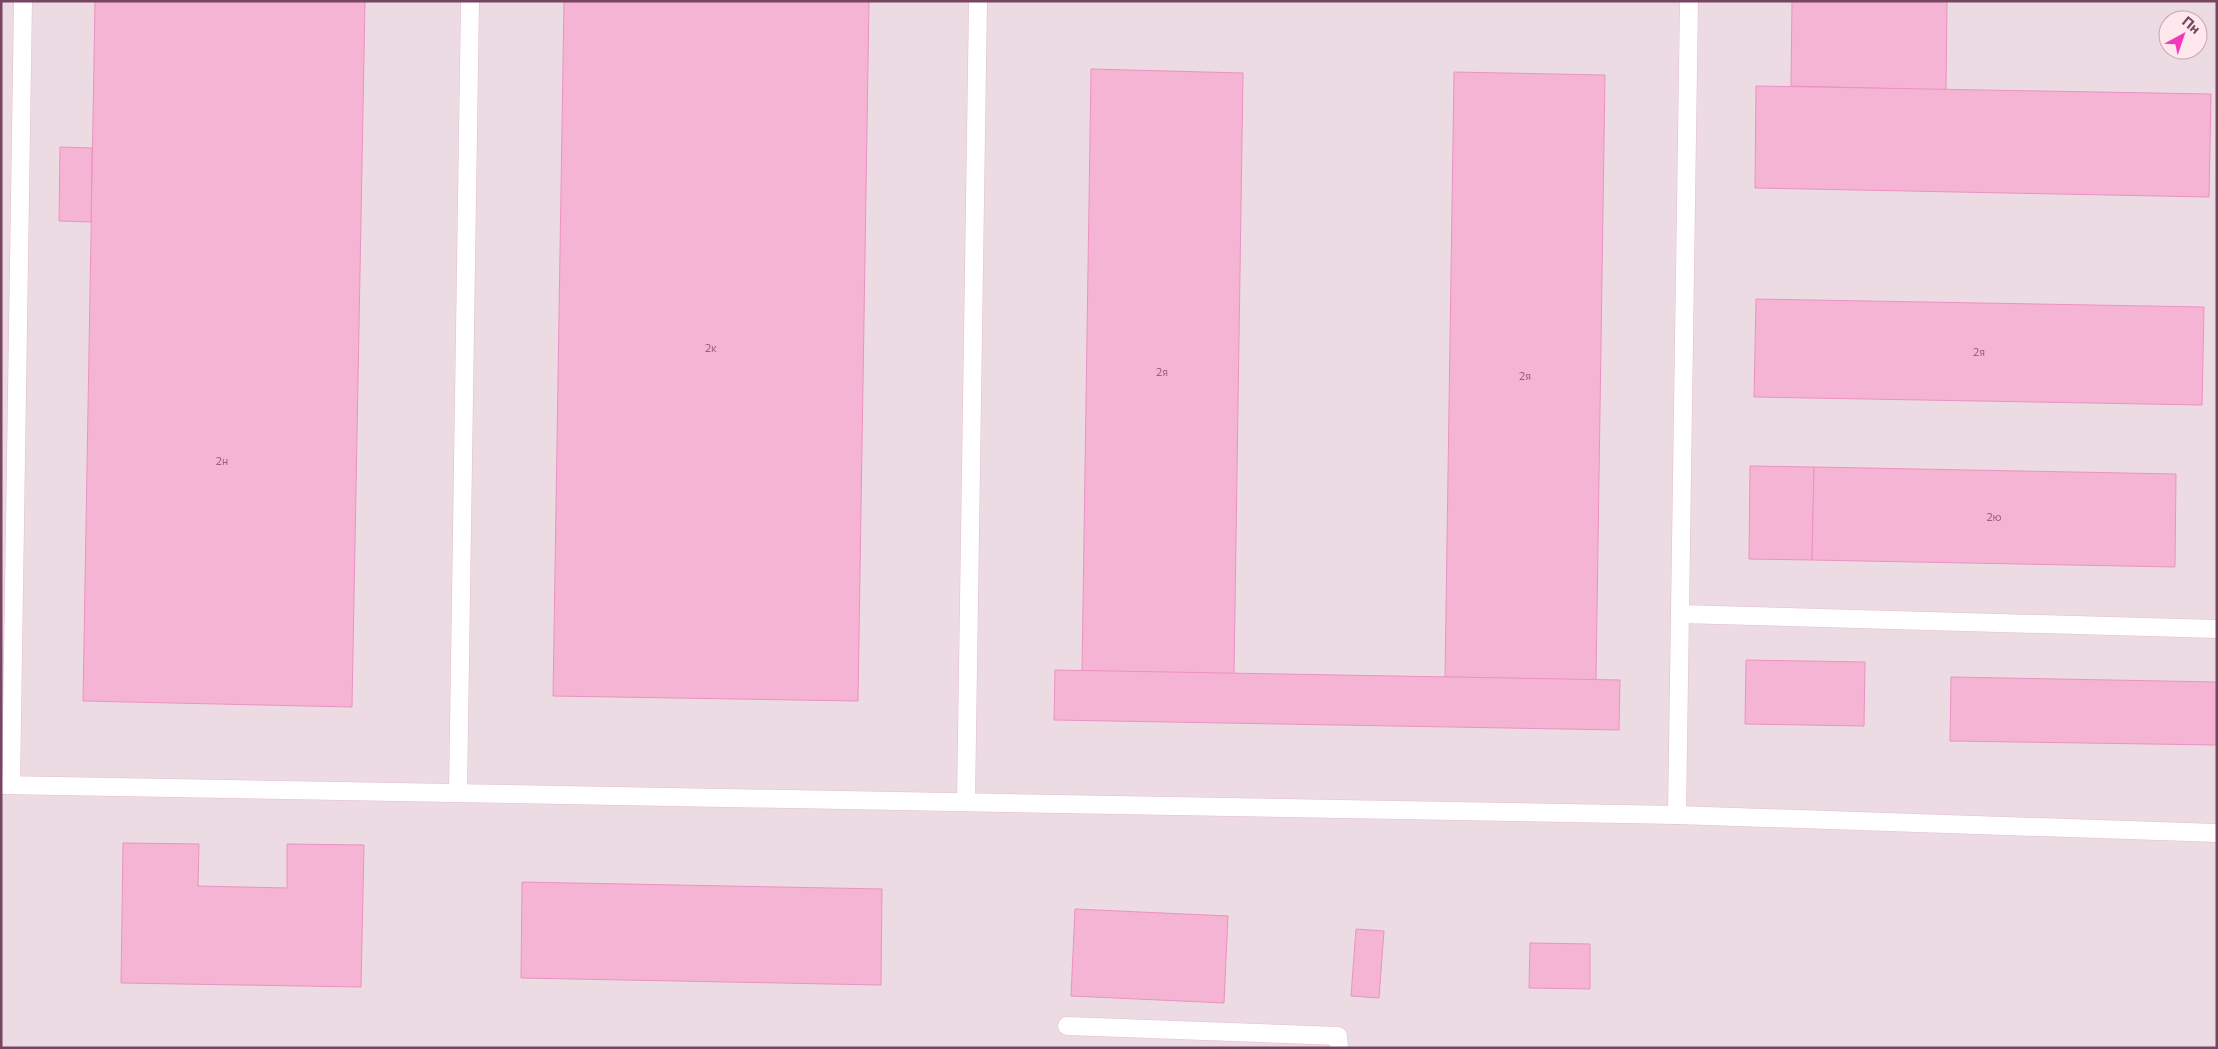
<svg xmlns="http://www.w3.org/2000/svg" width="2218" height="1049" font-family="Commissioner,sans-serif">
<style>
.industrial{fill:#ecdbe2;fill-rule:evenodd}
.building{fill:#f6b4d5;stroke:#ea93c0}
.lines{fill:none;stroke-linecap:round;stroke-linejoin:round}
.service-casing{stroke:#e5bdcd;stroke-width:19}
.service{stroke:#fff;stroke-width:18}
.labels{text-anchor:middle;stroke-width:4;stroke-linejoin:round;paint-order:stroke}
.number-label{font-size:11px;fill:#96617d}
</style>
<rect width="100%" height="100%" fill="#fedfe8"/>
<path class="industrial" d="M1,1h2216v1047h-2216zM2168,20h30v30h-30z"/>
<g class="building">
<path d="M95,1h270l-13,706 -269,-6z"/>
<path d="M564,1h305l-11,700 -305,-5z"/>
<path d="M1792,1h155l-1,89 -155,-4z"/>
<path d="M1091,69l152,4 -9,601 -152,-3z"/>
<path d="M1454,72l151,3 -9,605 -151,-3z"/>
<path d="M1756,86l455,8 -2,103 -454,-9z"/>
<path d="M60,147l32,1 -1,74 -32,-1z"/>
<path d="M1756,299l448,8 -2,98 -448,-8z"/>
<path d="M1750,466l64,1 -2,93 -63,-1z"/>
<path d="M1814,467l362,7 -1,93 -363,-7z"/>
<path d="M1746,660l119,2 -1,64 -119,-2z"/>
<path d="M1055,670l565,10 -1,50 -565,-10z"/>
<path d="M1951,677l266,5v63l-267,-4z"/>
<path d="M123,843l76,1 -1,42 89,2v-44l77,1 -3,142 -240,-4z"/>
<path d="M522,882l360,7 -1,96 -360,-7z"/>
<path d="M1075,909l153,7 -4,87 -153,-7z"/>
<path d="M1356,929l28,2 -5,67 -28,-2z"/>
<path d="M1530,943l60,1v45l-61,-1z"/>
</g>
<g class="lines">
<defs>
<g id="service">
<path d="M1680,614l537,15"/>
<path d="M1,785l1676,30 540,18"/>
<path d="M11,785l12,-784"/>
<path d="M458,793l12,-792"/>
<path d="M966,802l12,-801"/>
<path d="M1677,815l12,-814"/>
<path d="M1067,1026l271,10 1,12"/>
</g>
</defs>
<use href="#service" class="service-casing"/>
<use href="#service" class="service"/>
</g>
<g class="labels">
<g class="number-label">
<text x="711" y="352">2к</text>
<text x="1979" y="356">2я</text>
<text x="1162" y="376">2я</text>
<text x="1525" y="380">2я</text>
<text x="222" y="465">2н</text>
<text x="1994" y="521">2ю</text>
</g>
</g>
<rect width="2218" height="1049" fill="none" stroke="#764560" stroke-width="5"/>
<g transform="translate(2183 35) rotate(40)"><circle r="24" fill="#ffe7ee" stroke="#c8a6b5"/>
<path d="M0-4L9 19L0 12L-9 19Z" fill="#f339b7"/>
<text y="-8" font-size="14" font-weight="bold" text-anchor="middle" fill="#764560">Пн</text>
</g>
</svg>
